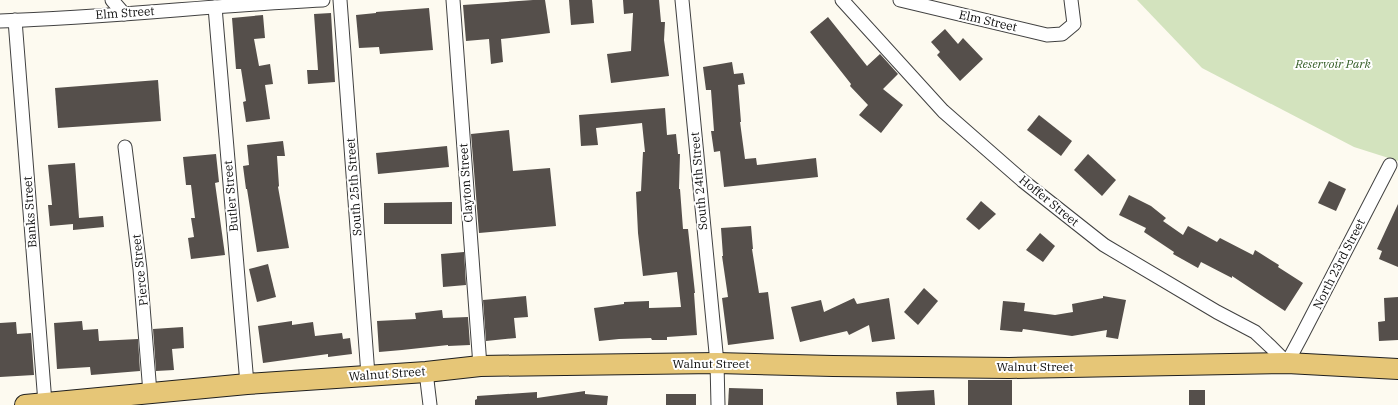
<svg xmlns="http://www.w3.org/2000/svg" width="1398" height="405" font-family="'IBM Plex Serif',serif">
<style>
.green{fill:#d3e3be}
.building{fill:#554f4b}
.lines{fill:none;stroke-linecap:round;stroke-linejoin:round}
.minor-casing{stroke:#414141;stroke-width:15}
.primary-casing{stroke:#1f1f1f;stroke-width:22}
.minor{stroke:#fff;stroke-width:13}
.primary{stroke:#e6c677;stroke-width:20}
.labels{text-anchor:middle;stroke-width:4;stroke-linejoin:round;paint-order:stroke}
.street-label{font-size:12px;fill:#0e0e0e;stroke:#fff}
.park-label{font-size:12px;font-style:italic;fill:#345d26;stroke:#fff}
</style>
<rect width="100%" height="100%" fill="#fdfaf0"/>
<path class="green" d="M1137,0h261v161l-44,-14 -152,-79z"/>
<g class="building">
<path d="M533,0h12l5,33 -49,6 2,23 -12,2 -2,-25 -23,2 -3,-36z"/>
<path d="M569,0h23l2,23 -23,2z"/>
<path d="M623,0h36l2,22h4l-1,18 5,36 -58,7 -4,-29 24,-3 2,-38 -9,1z"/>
<path d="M429,8l4,42 -53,4 -1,-7 -20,1 -3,-33 20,-2v-1z"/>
<path d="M331,13l4,69 -27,2 -1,-14h11l-4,-56z"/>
<path d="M263,15l2,23 -11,1 5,27 11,-2 3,20 -8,1 5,34 -24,3 -3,-20 3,-1 -5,-32h-5l-4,-51z"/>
<path d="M828,17l39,49 13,-12 18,20 -15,15 20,16 -22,28 -22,-18 9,-10 -18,-19 1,-2 -41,-52z"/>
<path d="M945,29l13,15 5,-6 20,21 -23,22 -23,-26 3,-3 -9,-10z"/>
<path d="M732,62l2,12 9,-1 2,11 -7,1 3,37h-1l5,37 11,-1 1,7 59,-7 2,19 -94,10 -4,-36 -6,1 -3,-21h3l-3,-41h-5l-3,-23z"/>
<path d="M158,80l3,41 -103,7 -3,-40z"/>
<path d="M665,108l2,27 9,-1 2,20h2l-1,35h1l3,40h5l7,64h-1l3,42 -30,2v3h-15l-1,-2 -32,1 -20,2 -5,-33 30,-4v-2l25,-1v7l32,-1 -4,-35 -34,4 -5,-43 -2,-41 5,-1 2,-39h2l-3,-29 -46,5 2,17 -17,1 -2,-31z"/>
<path d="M1039,115l33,26 -11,15 -34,-26z"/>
<path d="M509,130l4,41 37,-3 6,58 -77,7 -8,-99z"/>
<path d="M283,141l2,15h-8l2,30 -1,1 11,61 -32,4 -10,-63h-1l-3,-23 6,-1 -2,-20z"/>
<path d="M447,146l2,21 -71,7 -2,-21z"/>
<path d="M216,154l3,28 -4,1 10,72 -34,4 -3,-21 6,-1 -3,-19h4l-4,-33h-5l-3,-28z"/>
<path d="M1088,154l28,26 -14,16 -28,-26z"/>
<path d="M75,163l4,55 24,-2 1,11 -31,3v-6l-23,2 -2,-21h4l-4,-40z"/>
<path d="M1329,181l17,8 -10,22 -18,-8z"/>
<path d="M1129,195l22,11 15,12 -3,3 20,14 5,-9 29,16 3,-4 33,17 2,-5 24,15 -1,2 25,16 -18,28 -53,-35v2l-31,-16 -3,6 -25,-14 1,-2 -30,-20 2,-4 -27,-13z"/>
<path d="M981,201l15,13 -17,16 -13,-11z"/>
<path d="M452,202v22h-68v-21z"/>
<path d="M1398,204v63l-19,-8 3,-8 -5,-2z"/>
<path d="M751,226l2,23h-1l7,44 9,-1 6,47 -46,6 -6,-47 6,-1 -6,-41h1l-2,-28z"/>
<path d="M1040,233l15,13 -12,16 -17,-12z"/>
<path d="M464,252l2,33 -23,2 -2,-33z"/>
<path d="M268,264l8,33 -19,5 -8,-33z"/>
<path d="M924,288l14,13 -20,24 -14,-13z"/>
<path d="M526,296l2,21 -14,1 2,20 -30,3 -3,-41z"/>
<path d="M1103,296l23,4 -8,39 -12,-2 1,-7 -35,6 -49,-7 -1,3 -22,-2 3,-29 22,2 -1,8 31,4 18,-3 -1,-8 31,-6z"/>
<path d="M1398,297v43l-19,1 -1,-19 7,-1 -1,-23z"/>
<path d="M854,298l3,6 32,-6 6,41 -23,3 -3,-17 -20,10 -2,-4 -47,11 -9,-35 30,-7 3,12z"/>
<path d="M442,310l1,8 25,-1 2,28 -22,1v-1l-46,5 -23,2 -2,-31 39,-2 -1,-6z"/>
<path d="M82,321l1,9 15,-1 1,12 39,-2 2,32 -49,4 -1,-8 -33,2 -3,-46z"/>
<path d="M292,321v4l21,-3 2,14 27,-3 1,6 7,-1 2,16 -24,3v-3l-65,9 -5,-37z"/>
<path d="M16,322l1,12 14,-1 3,42 -34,2v-54z"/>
<path d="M183,327l1,21 -12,1 2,21 -18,1 -3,-42z"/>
<rect x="968" y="380" width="44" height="25"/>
<path d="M729,388l34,1v16h-35z"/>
<path d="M934,390l1,15h-38l-1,-13z"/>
<rect x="1189" y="390" width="16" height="15"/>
<path d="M585,391v3l23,2 -1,9h-132v-5l2,-1v-3l60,-4v6z"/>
<rect x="666" y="394" width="30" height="11"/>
</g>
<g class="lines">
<defs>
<g id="minor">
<path d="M112,0l12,14"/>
<path d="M340,0l28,375"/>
<path d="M453,0l27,366"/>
<path d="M682,0l35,363 1,42"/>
<path d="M842,0l101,111 80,70 81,64 113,67 38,20 16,15 16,16 15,-28 88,-170"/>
<path d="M900,0l147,35 15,-1 12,-10 -3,-24"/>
<path d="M215,7l32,377"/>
<path d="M15,20l30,383"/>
<path d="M0,21c108,-3 215,-16 323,-21"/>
<path d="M125,147l15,122 10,124"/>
<path d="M426,372l4,33"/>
</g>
<path id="primary" d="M25,405l222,-21 179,-12 54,-6 237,-3 116,3 176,2 278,-5 111,6"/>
</defs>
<use href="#minor" class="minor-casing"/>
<use href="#primary" class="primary-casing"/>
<use href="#minor" class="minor"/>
<use href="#primary" class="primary"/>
</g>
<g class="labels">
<g class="street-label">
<text transform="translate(125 13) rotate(-4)" y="4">Elm Street</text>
<text transform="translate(988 21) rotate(13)" y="4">Elm Street</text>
<text transform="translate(699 181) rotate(-95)" y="4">South 24th Street</text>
<text transform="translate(466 183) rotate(-94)" y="4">Clayton Street</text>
<text transform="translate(354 187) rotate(-94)" y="4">South 25th Street</text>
<text transform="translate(231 196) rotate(-95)" y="4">Butler Street</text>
<text transform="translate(1049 201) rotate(39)" y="4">Hoffer Street</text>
<text transform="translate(30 212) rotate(-94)" y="4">Banks Street</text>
<text transform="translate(1339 264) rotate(-63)" y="4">North 23rd Street</text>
<text transform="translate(140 270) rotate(-96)" y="4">Pierce Street</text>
<text x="711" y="368">Walnut Street</text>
<text x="1035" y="371">Walnut Street</text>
<text transform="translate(387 374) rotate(-4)" y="4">Walnut Street</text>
</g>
<g class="park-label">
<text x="1333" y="68">Reservoir Park</text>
</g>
</g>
</svg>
